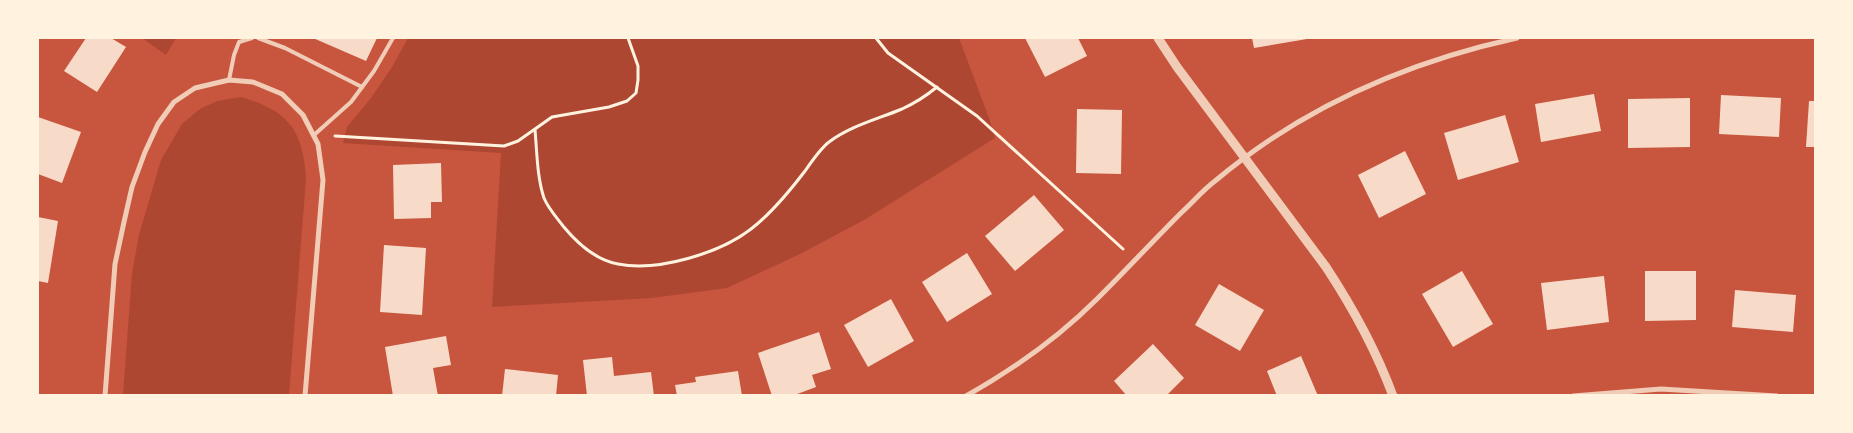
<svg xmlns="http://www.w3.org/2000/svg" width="1853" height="433" font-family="Barlow,sans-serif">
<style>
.green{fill:#ae4732}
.building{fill:#f7dbc8}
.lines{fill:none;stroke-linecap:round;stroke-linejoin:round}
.path{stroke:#fff3e0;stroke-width:3}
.service{stroke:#f1ccb7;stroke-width:4}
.minor{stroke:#f1ccb7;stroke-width:5}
.tertiary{stroke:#f1ccb7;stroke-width:9}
</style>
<rect width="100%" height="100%" fill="#c8553d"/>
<g class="green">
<path d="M142,38h34l-10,17z"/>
<path d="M408,38h551l30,80 6,20 -131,82 -64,34 -73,34 -75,10 -160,9 9,-154 -158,-10 4,-16 24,-29 21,-31z"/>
<path d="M241,97c47,14 62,32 65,82l-17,216h-166l9,-122 7,-38 22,-75 21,-36 18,-15 17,-8z"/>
</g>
<g class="building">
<path d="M86,38h25l15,9 -29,45 -33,-21z"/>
<path d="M313,38h64l-11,23z"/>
<path d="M1025,38h53l9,18 -42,21z"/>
<path d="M1252,38h55v1l-53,9z"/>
<path d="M1594,94l7,37 -60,11 -6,-38z"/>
<path d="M1721,95l60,3 -2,39 -60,-3z"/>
<path d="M1690,98v49l-62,1v-49z"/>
<path d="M1809,101h7v46h-10z"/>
<path d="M1077,109l45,1 -1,64 -45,-1z"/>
<path d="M1505,115l14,47 -61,18 -14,-47z"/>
<path d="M38,117l43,15 -19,51 -24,-9z"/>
<path d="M1405,151l21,43 -47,24 -21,-43z"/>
<path d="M441,163l1,39h-11v16l-37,1 -1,-54z"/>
<path d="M1034,195l30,35 -49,41 -30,-35z"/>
<path d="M38,217l20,4 -10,62 -10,-2z"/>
<path d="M384,245l42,3 -4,67 -42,-3z"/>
<path d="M967,253l25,41 -45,28 -25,-40z"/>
<path d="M1462,271l31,53 -40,23 -31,-53z"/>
<path d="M1645,271h51v49l-51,1z"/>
<path d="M1604,276l5,46 -62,8 -6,-47z"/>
<path d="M1219,284l45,26 -24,41 -45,-26z"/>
<path d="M1735,290l61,5 -3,37 -61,-5z"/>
<path d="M891,299l23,42 -46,26 -24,-42z"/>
<path d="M819,332l12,37 -19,6 4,12 -24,9h-20l-14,-43z"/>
<path d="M446,336l5,29 -18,3 5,28h-45l-8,-49z"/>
<path d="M1153,344l31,34 -18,18h-39l-13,-15z"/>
<path d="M1301,356l17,40h-41l-10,-25z"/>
<path d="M612,357l2,19 37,-4 3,24h-67l-4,-36z"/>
<path d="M505,369l53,6 -2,21h-54z"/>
<path d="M738,371l4,25h-65l-2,-11 21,-3 -1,-5z"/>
</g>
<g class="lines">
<g class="path">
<path d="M876,38l12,15 89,63 146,133"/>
<path d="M535,130c2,22 2,47 9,68 4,10 13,20 19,28 14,17 32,34 55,38 40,8 102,-11 133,-35 21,-16 38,-37 54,-58 7,-10 15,-22 24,-29 21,-16 49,-23 73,-33 13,-6 24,-13 35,-22"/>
<path d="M335,136l169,10 14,-5 34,-24 57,-10 18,-6 9,-8 2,-13v-14l-10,-28"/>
</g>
<g class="service">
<path d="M258,38l27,10 77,39"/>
<path d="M229,80l5,-25 5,-13 13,-4"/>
<path d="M314,135l37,-33 23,-31 19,-33"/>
</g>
<g class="minor">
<path d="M105,396l10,-132 9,-42 8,-35 13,-35 13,-28 16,-22 21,-14 34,-8 24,2 29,12 21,21 15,29 5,36 -18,216"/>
<path d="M966,396c48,-27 93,-59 131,-97 29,-29 56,-58 85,-87 11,-10 21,-22 33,-31 87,-73 192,-119 302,-143"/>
<path d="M1573,396l88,-7 116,7"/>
</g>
<path class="tertiary" d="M1158,38l19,29 149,200c27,41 50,83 67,129"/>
</g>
<rect width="1853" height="433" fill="none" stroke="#fff3e0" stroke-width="78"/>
</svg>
